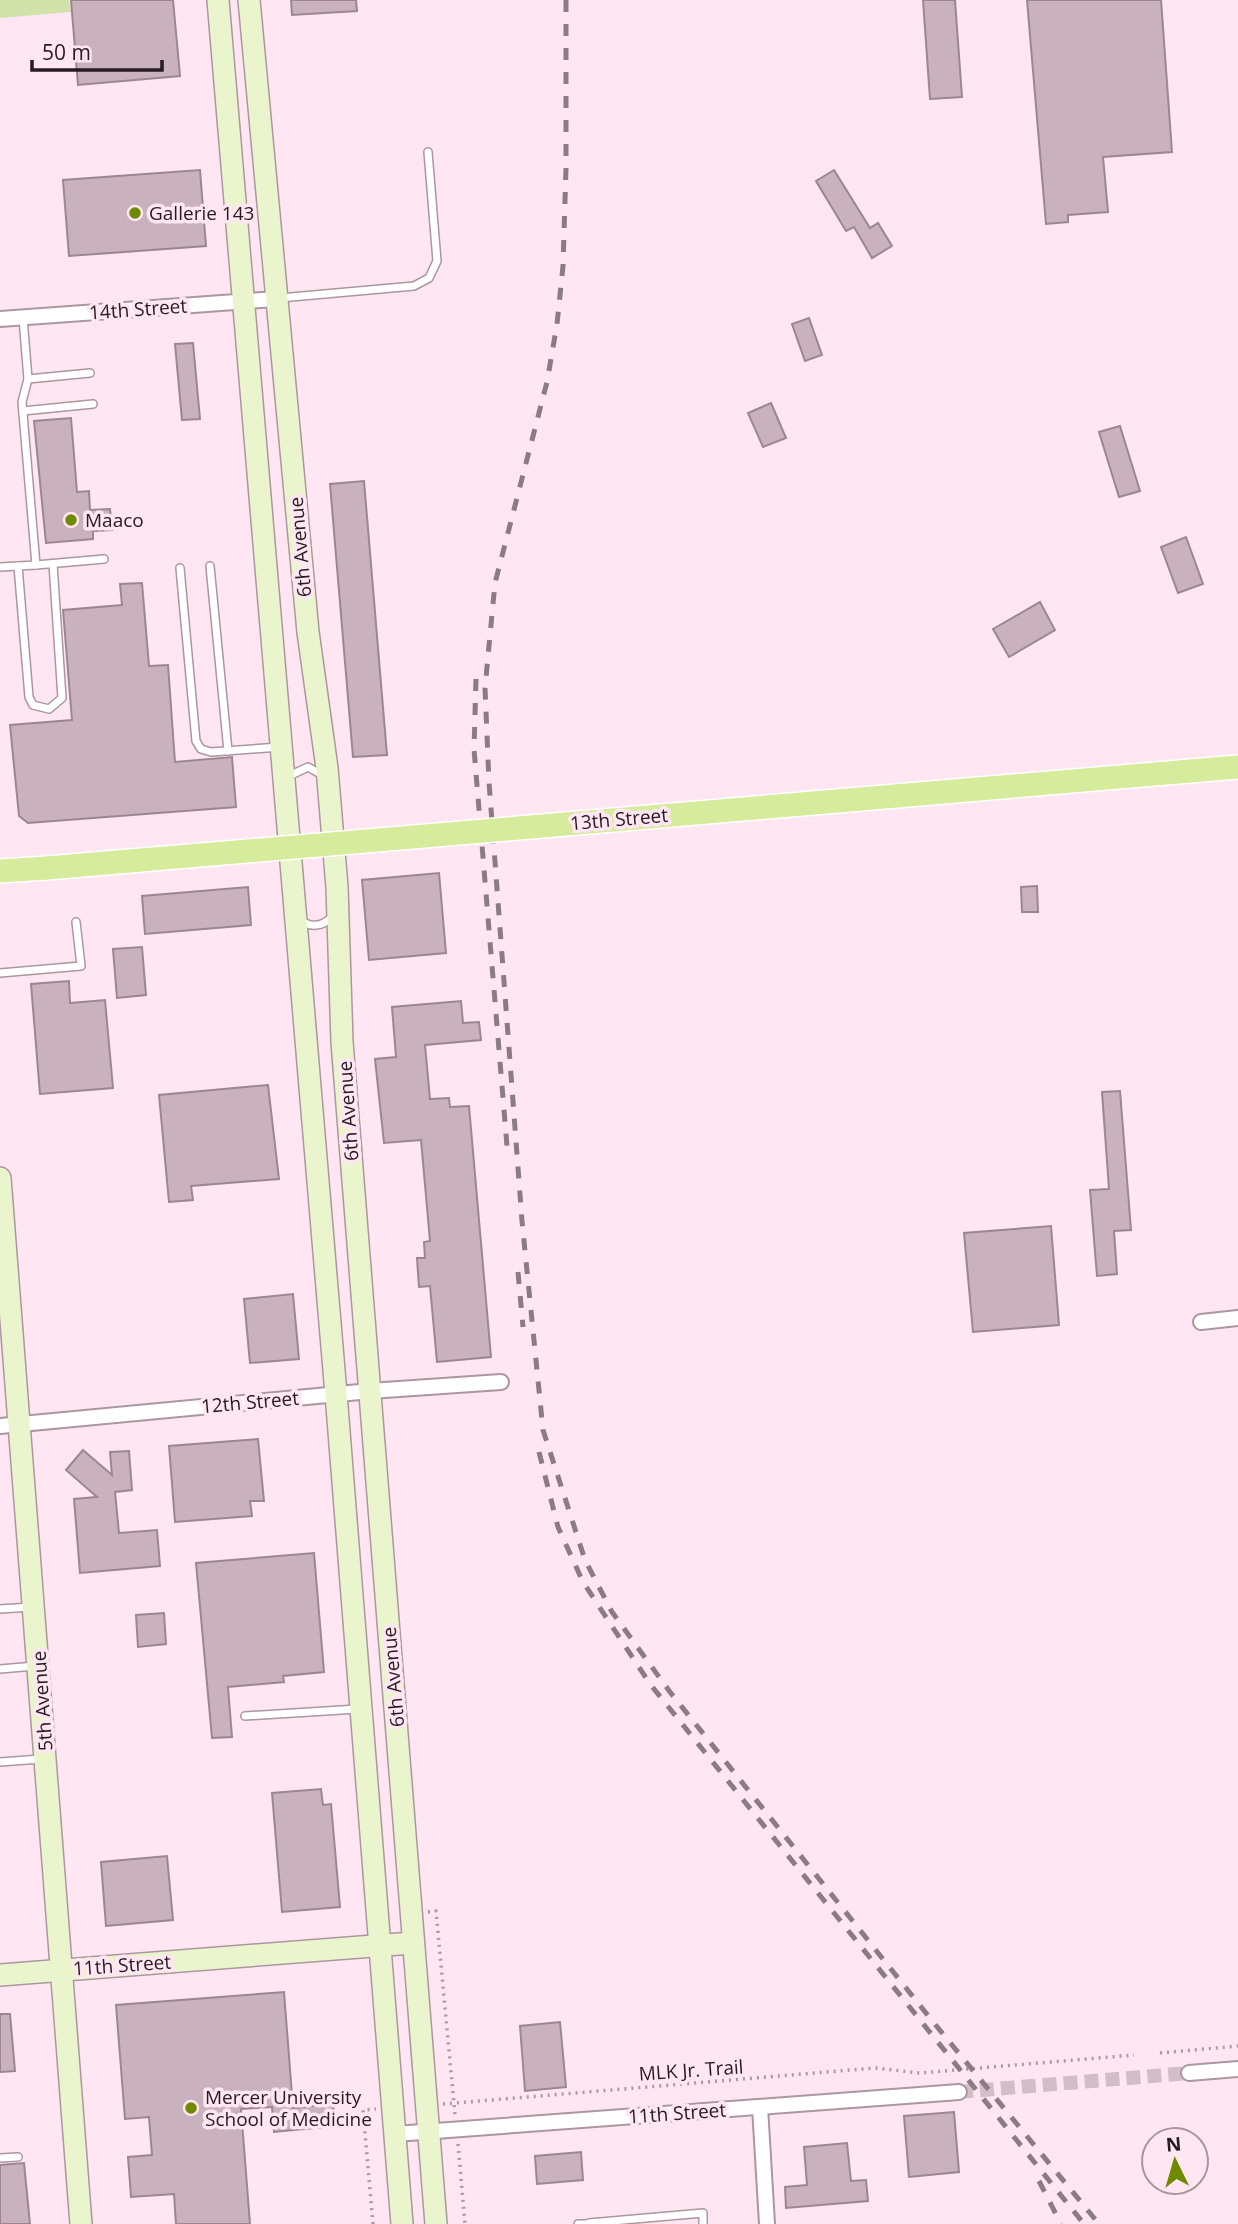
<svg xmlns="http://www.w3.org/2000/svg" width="1238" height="2224" font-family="'Open Sans',sans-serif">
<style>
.green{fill:#d1e2ab}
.building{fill:#c9b2bd;stroke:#9c8690;stroke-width:2}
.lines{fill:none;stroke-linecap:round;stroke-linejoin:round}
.street-tunnel{stroke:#d3bec8;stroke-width:14;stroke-dasharray:14 7;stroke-linecap:butt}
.lane-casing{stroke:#ac96a0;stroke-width:10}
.street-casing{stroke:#ac96a0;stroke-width:18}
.secondary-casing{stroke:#ac96a0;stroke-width:24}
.primary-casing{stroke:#fff;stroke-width:26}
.path{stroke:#ab98a1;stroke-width:3.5;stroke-dasharray:2 5;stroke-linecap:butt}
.lane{stroke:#fff;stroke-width:7}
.street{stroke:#fff;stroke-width:14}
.secondary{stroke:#ebf5cd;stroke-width:21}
.primary{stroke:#d6eb9b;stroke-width:23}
.rail{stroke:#8b7b82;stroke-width:5;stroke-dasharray:12 12;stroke-linecap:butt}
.primary-bridge-casing{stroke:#fff;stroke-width:26;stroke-linecap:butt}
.primary-bridge{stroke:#d6eb9b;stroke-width:23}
.poi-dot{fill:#6f8900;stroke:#ffe6f2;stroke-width:2.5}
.labels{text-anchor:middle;stroke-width:7;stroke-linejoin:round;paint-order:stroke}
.poi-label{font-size:19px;fill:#251c20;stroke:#ffe6f2;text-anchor:start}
.street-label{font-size:19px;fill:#251c20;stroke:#ffe6f2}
</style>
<rect width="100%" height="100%" fill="#ffe6f2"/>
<path class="green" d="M0,0h69l2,12 -71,6z"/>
<g class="building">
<path d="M71,0h102l7,76 -102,9z"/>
<path d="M291,0h65l1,11 -65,4z"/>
<path d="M923,0h32l7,97 -32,2z"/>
<path d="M1027,0h134l11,152 -69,5 5,55 -40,3v7l-22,2z"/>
<path d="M200,170l6,76 -137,10 -6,-76z"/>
<path d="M834,170l36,58 8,-5 14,23 -20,12 -18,-31 -8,4 -30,-50z"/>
<path d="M809,318l13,37 -17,6 -13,-37z"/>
<path d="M193,343l7,76 -18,1 -7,-76z"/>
<path d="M771,403l15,35 -23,9 -15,-34z"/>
<path d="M71,418l6,74 12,-1 1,19 20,-1 2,21 -19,1v8l-47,4 -12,-122z"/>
<path d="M1120,426l20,65 -21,6 -20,-65z"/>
<path d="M364,481l23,274 -34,2 -23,-273z"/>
<path d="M1186,537l17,47 -25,9 -17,-46z"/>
<path d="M142,583l7,83 19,-1 7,97 57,-5 4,50 -208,16 -9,-7 -9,-91 62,-5 -9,-110 59,-5 -2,-21z"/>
<path d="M1040,602l15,28 -46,27 -16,-28z"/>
<path d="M439,873l7,80 -77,7 -7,-80z"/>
<path d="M1037,886l1,26h-16l-1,-25z"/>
<path d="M248,887l3,38 -106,9 -3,-38z"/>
<path d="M142,947l4,48 -29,3 -4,-49z"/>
<path d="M69,981l1,22 35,-3 8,88 -73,6 -9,-110z"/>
<path d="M461,1001l2,22 16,-1 2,18 -56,5 5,54 19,-1 1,9 19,-1 22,251 -54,5 -7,-76 -11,1 -2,-29h8l-1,-16 6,-1 -9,-101 -37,3 -9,-84 21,-2 -4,-50z"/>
<path d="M268,1085l11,94 -88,7 2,14 -24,2 -10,-107z"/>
<path d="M1120,1091l11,139 -17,1 3,43 -20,2 -7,-86 19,-1 -7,-97z"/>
<path d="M1051,1226l8,99 -86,7 -9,-99z"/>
<path d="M293,1294l6,65 -49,4 -6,-64z"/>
<path d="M258,1439l6,62h-14l2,15 -77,6 -6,-76z"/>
<path d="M83,1450l29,25 -2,-23 19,-1 3,39 -17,2 4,41 38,-3 3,36 -80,7 -6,-74 23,-2 -31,-27z"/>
<path d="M314,1553l10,119 -41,4 1,6 -56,5 4,50 -20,1 -16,-175z"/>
<path d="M164,1613l2,31 -28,3 -2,-32z"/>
<path d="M321,1789l2,16 8,-1 9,103 -58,5 -10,-119z"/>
<path d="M167,1856l6,64 -67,6 -5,-64z"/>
<path d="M284,1992l9,116 40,-4 2,22 -61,6 -2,-25 -31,2 9,115h-74l-2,-30 -43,3 -3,-40 24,-2 -3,-38 -24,2 -9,-114z"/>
<path d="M0,2014h10l5,57 -15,1z"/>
<path d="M560,2022l6,65 -41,4 -5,-65z"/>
<path d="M954,2112l5,60 -50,5 -5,-61z"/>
<path d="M847,2143l4,38 15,-1 2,21 -82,7 -1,-21 22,-2 -3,-38z"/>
<path d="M581,2152l2,28 -46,4 -2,-28z"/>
<path d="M24,2163l6,61h-30v-59z"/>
</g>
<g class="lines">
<path class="street-tunnel" d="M959,2092l230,-19"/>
<defs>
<g id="lane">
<path d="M280,298l134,-12 15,-8 8,-17 -9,-109"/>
<path d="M28,379l62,-6"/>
<path d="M23,411l70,-7"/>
<path d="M36,565l68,-6"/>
<path d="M18,566l11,131 4,8 16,4 13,-11 -9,-134"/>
<path d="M210,566l18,185"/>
<path d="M0,567l36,-2 -14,-163 6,-23 -5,-61"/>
<path d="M180,568l16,173 5,8 10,3 69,-5"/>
<path d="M289,776l19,-9 16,9"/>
<path d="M300,919c10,10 23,7 32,-2"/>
<path d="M0,973l81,-7 -5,-44"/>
<path d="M0,1609l31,-2"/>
<path d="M0,1669l35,-3"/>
<path d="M245,1716l112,-7"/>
<path d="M0,1762l41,-3"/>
<path d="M0,2158l18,-1"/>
<path d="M589,2223l114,-10v11"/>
<path d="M578,2224h11"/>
</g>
<g id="street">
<path d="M0,319l276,-20"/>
<path d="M1201,1322l37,-4"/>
<path d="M0,1426l370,-35 131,-9"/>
<path d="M1189,2073l49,-4"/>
<path d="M760,2107l7,117"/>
<path d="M395,2134l564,-42"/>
</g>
<g id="secondary">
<path d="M218,0l118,1394 66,830"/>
<path d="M249,0l59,632 19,136 10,119 5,155 94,1182"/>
<path d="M0,1178l81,1046"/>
<path d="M0,1975l412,-32"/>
</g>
<path id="primary" d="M0,871l47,-3"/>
</defs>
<use href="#lane" class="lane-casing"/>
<use href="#street" class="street-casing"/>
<use href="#secondary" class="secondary-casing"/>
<use href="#primary" class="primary-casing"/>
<g class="path">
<path d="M428,1912l8,-1 19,204"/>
<path d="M1160,2053l78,-7"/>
<path d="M443,2104l432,-36 45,5 214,-18"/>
<path d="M458,2144l7,80"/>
<path d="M373,2224l-10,-114 13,-1"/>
</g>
<use href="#lane" class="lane"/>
<use href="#street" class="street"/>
<use href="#secondary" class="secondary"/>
<use href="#primary" class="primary"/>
<g class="rail">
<path d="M566,0v168l-3,98 -6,58 -10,58 -52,201 -10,105 4,94 33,439 21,209 42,130 27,52 58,80 264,331 165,201"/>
<path d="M476,679l-2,70 33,397"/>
<path d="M518,1272l5,55"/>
<path d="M539,1452l19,75 25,55 67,102 434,540"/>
<path d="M1039,2181l22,43"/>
</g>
<defs>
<path id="primary-bridge" d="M47,868l1191,-101"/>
</defs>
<use href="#primary-bridge" class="primary-bridge-casing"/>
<use href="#primary-bridge" class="primary-bridge"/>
</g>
<g class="poi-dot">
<circle cx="135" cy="213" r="7"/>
<circle cx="71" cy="520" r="7"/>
<circle cx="191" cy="2108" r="7"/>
</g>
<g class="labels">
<g class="poi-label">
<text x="149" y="220">Gallerie 143</text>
<text x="85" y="527">Maaco</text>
<text x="205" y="2104">Mercer University<tspan x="205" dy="22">School of Medicine</tspan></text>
</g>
<g class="street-label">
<text transform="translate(138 309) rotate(-4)" y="7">14th Street</text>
<text transform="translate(300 547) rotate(-95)" y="7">6th Avenue</text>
<text transform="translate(619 819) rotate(-5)" y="7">13th Street</text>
<text transform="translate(348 1111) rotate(-94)" y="7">6th Avenue</text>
<text transform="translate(250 1402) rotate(-5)" y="7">12th Street</text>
<text transform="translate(393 1677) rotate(-95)" y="7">6th Avenue</text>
<text transform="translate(42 1701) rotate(-94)" y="7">5th Avenue</text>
<text transform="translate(122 1965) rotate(-4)" y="7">11th Street</text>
<text transform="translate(691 2070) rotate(-4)" y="7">MLK Jr. Trail</text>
<text transform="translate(677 2113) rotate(-4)" y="7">11th Street</text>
</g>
</g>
<g transform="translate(1175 2161) rotate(355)"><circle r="33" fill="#ffe6f2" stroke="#a8959e" stroke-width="2"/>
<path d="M0-5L12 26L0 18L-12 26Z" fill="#6f8900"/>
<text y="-10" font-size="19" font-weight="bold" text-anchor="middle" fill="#251c20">N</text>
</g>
<path d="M32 60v10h130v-10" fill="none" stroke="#251c20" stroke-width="3.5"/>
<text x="42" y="60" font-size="21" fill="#251c20" stroke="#ffe6f2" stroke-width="5" paint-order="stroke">50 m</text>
</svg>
